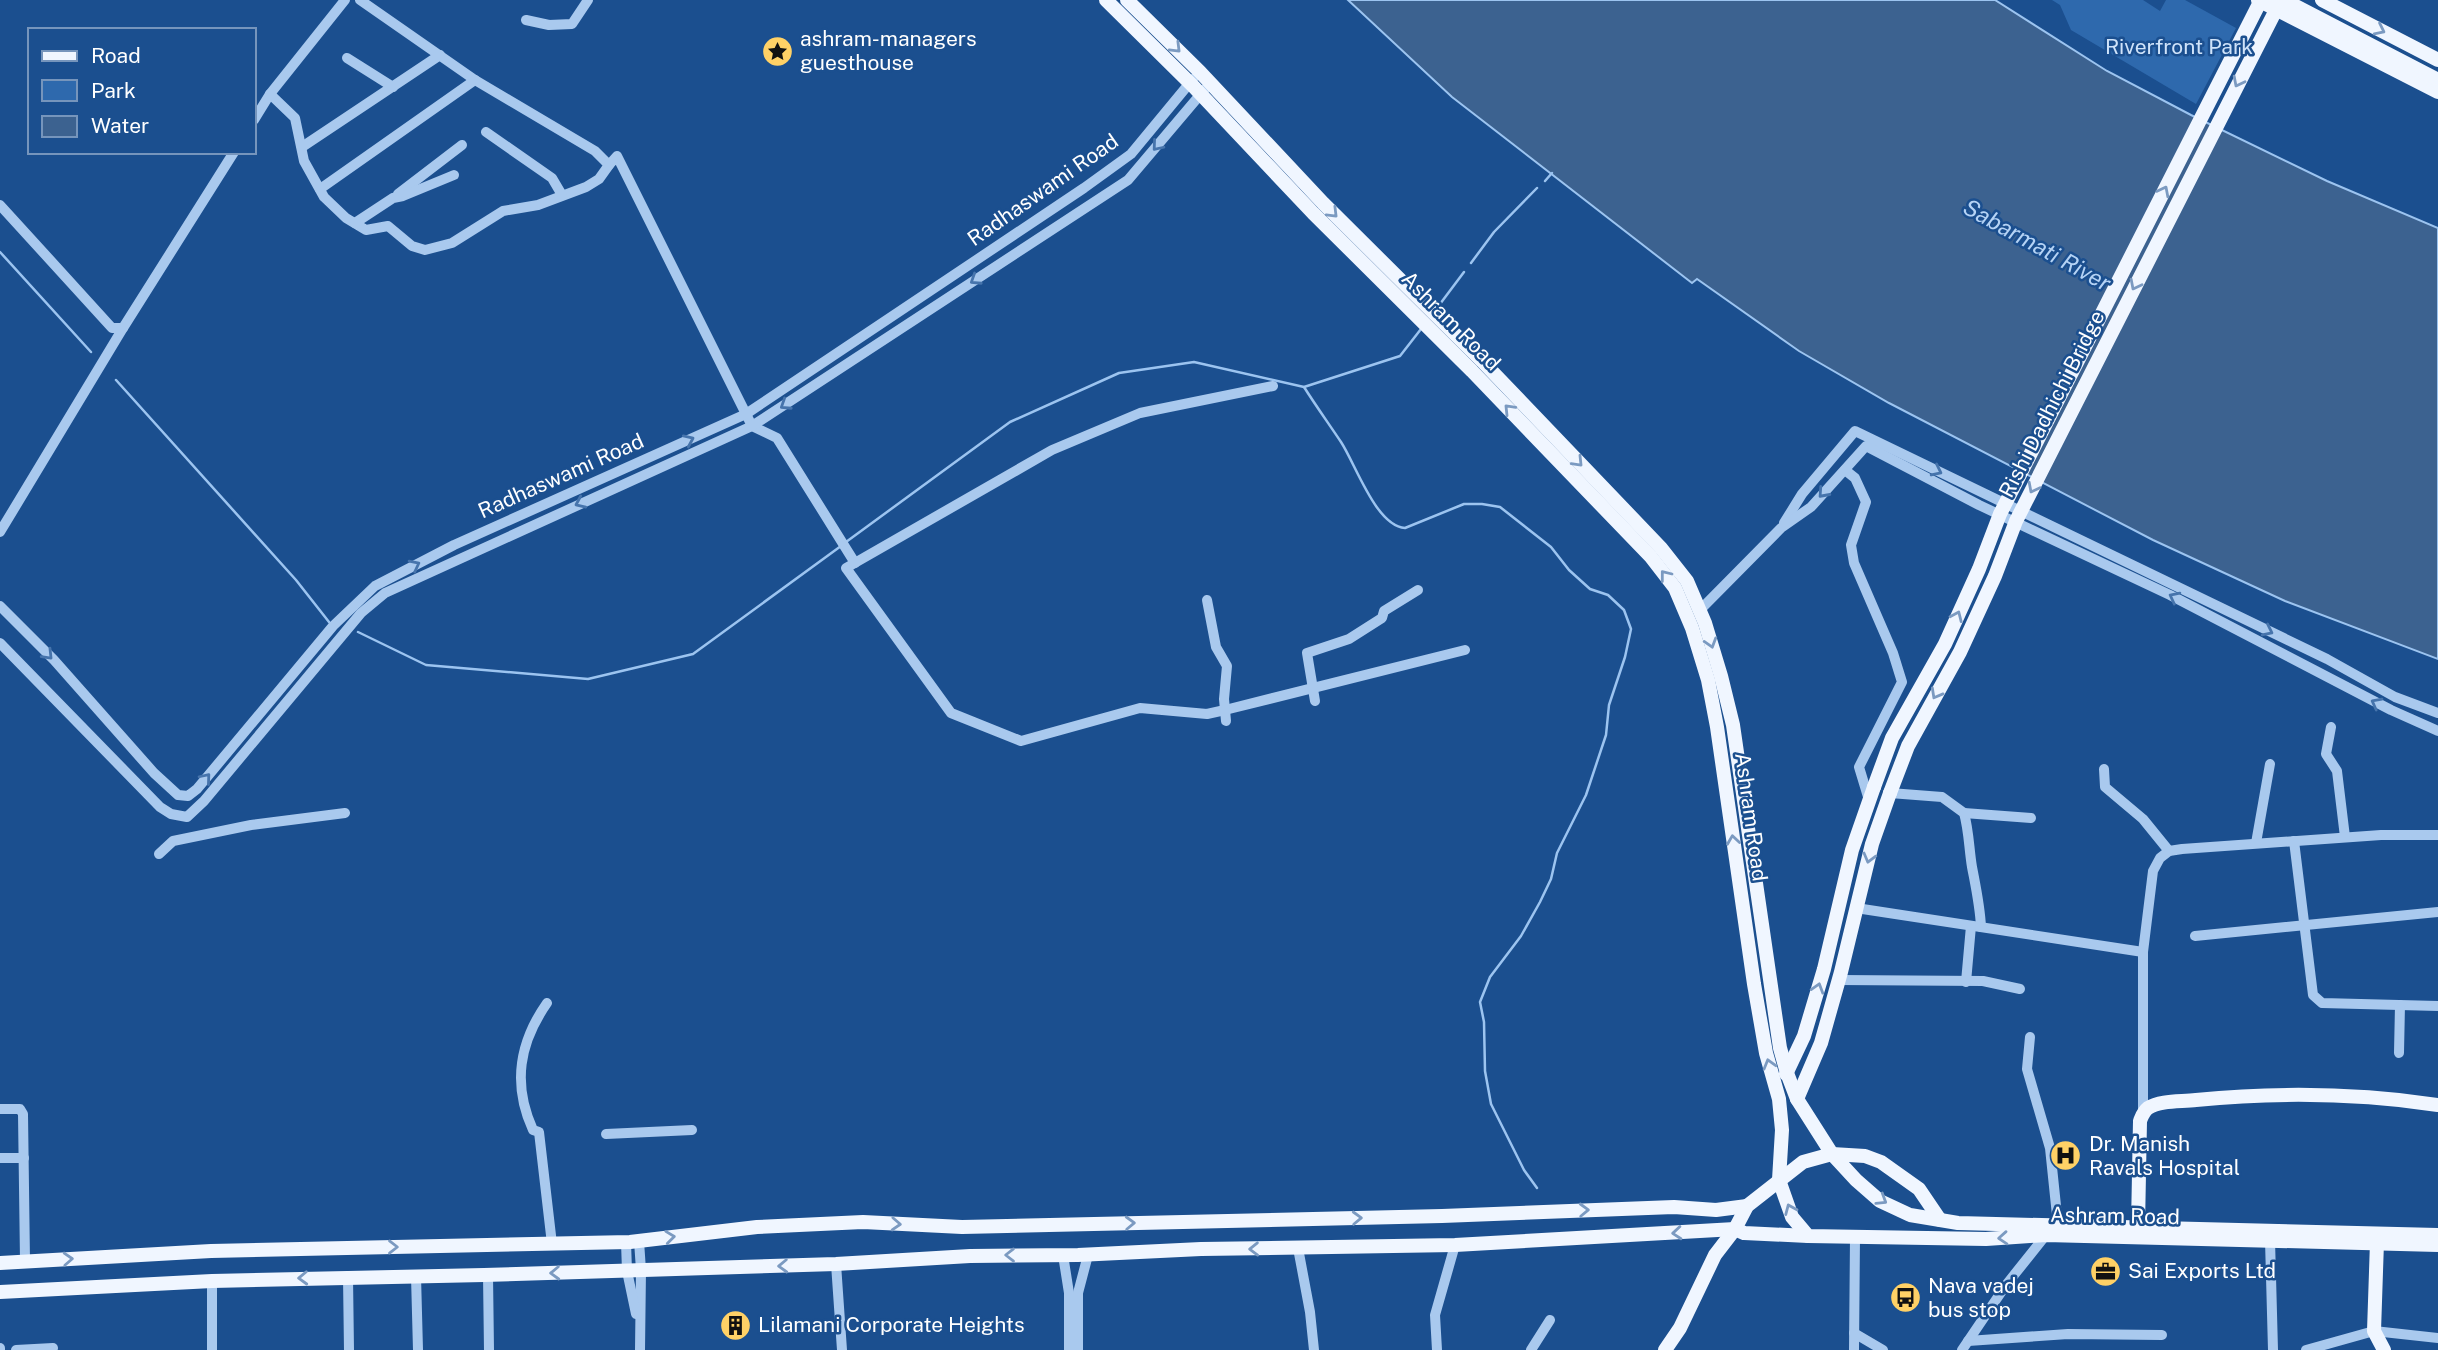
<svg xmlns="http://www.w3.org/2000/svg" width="2438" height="1350" font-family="'Public Sans',sans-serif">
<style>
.green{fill:#2e69ad}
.water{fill:#3c6290;stroke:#9cc4f0;stroke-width:2}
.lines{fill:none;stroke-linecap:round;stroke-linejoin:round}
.stream{stroke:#9cc4f0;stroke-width:2.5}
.minor{stroke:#a9c9ee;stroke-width:10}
.major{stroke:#f0f6ff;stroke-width:14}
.major-bridge{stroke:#f0f6ff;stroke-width:14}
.oneway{stroke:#7b9ac1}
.oneway2{stroke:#4674ac}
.labels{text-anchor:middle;stroke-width:5;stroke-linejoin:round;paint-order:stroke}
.poi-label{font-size:21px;fill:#fff;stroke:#1b4f8f;text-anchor:start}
.park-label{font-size:21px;fill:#cfe3fa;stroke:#1b4f8f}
.street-label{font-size:21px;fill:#fff;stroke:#1b4f8f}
.water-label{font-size:23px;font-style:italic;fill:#b5d3f5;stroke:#1b4f8f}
</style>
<rect width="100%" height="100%" fill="#1b4f8f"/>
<path class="green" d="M2052,0h91l17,11 6,-11h19l51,28 -40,76 -125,-74 -11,-25z"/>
<path class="water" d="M1348,0h647l112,71 84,44 136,66 111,47v431l-153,-58 -132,-61 -264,-137 -90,-52 -102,-72 -5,4 -240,-186z"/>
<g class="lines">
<g class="stream">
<path d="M1545,181l7,-8"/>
<path d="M0,252l91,100"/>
<path d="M1471,263l23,-31 43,-44"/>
<path d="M1437,308l27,-36"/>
<path d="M116,380l180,200 33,42"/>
<path d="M1304,387c12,19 25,37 37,55 15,23 35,84 64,86l59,-24h18l18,3 51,40 18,23 21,19 18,6 16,15 7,19 -6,28 -16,48 -3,30 -20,60 -29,58 -6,26 -11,23 -19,34 -31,41 -10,25 4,20 1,49 6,33 33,66 13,18"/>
<path d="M846,542l164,-120 109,-49 75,-11 110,25 96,-31 21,-27"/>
<path d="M358,632l68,33 162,14 105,-25 148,-108"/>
</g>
<g class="minor">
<path d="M526,20l23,5 23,-1 16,-24"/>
<path d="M347,58l46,29"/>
<path d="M270,94l25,24 9,43 20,36 22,21 20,12 22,-4 24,20 13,4 27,-7 51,-32 35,-6 48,-18 13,-8 10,-14 -14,-14 -120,-71 -115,-80"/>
<path d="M254,120l16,-26 75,-94"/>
<path d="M486,132l66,46 10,17"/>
<path d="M302,147l138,-92"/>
<path d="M609,165l8,-9 135,270 25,12 78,125"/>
<path d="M320,189l155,-109"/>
<path d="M398,194l64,-49"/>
<path d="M0,205l112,123h11l111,-176"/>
<path d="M355,223l38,-25 10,-2 51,-21"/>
<path d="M1273,386l-133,27 -88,37 -206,118 105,145 70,28 119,-33 67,6 18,-4 240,-60"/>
<path d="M1845,470l10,8 11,24 -15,43 3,18 39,90 9,29 -43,85 10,33"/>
<path d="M1784,523l18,-29 53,-63 472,228 68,38 43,16"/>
<path d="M0,532l123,-204"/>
<path d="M1207,600l9,47 11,19 -3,33 2,22"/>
<path d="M0,606l54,54 100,113 24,22 10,1 9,-7 136,-163 42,-40 79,-41 292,-131 338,-226 47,-34 62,-75"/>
<path d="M1700,610l81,-82 30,-21 55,-61 113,59 191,90 221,115 47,21"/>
<path d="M0,643l160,164 11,7 16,3 17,-16 157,-188 24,-20 367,-167 376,-246 77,-91"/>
<path d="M1315,701l-8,-48 42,-14 33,-21 2,-7 34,-21"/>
<path d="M2331,727l-5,27 11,17 8,66"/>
<path d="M2104,769l1,18 38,32 26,32"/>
<path d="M1890,793l52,4 22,16c5,18 5,36 8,54 4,21 8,39 9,60"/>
<path d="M1964,813l67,5"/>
<path d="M2294,841l19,154 9,8 116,3"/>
<path d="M2256,843l14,-79"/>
<path d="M159,854l14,-13 78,-16 94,-12"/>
<path d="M1856,908l287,44"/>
<path d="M2195,936l243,-24"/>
<path d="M1839,980l144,1 37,8"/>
<path d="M1966,982l5,-56"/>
<path d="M547,1003c-28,40 -35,81 -14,127l6,2 13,112"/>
<path d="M2030,1037l-3,32 23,79 8,77"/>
<path d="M2399,1053l1,-48"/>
<path d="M0,1109h20l3,5 2,147"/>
<path d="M2143,1113v-161l10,-81 7,-13 9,-7 13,-2 199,-14h57"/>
<path d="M606,1134l86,-4"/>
<path d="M0,1158h24"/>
<path d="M2270,1240l3,110"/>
<path d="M639,1241l2,29 -1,80"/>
<path d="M626,1242l1,29 9,43"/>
<path d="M1298,1248l12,64 4,38"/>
<path d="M1063,1255l6,38v57"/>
<path d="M836,1264l6,86"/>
<path d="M488,1275l1,75"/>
<path d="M416,1276l2,74"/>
<path d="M348,1277l1,73"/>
<path d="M1854,1333l29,17"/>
<path d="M1968,1341l100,-7 94,1"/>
<path d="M0,1348v2"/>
<path d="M16,1350l37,-2"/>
<path d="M212,1350v-69"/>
<path d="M1078,1350v-57l10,-38"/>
<path d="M1437,1350l-2,-35 20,-70"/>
<path d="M1531,1350l19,-30"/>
<path d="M1854,1350l1,-113"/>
<path d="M1962,1350l44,-65 40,-50"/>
<path d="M2306,1350l68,-19 64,7"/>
</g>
<g class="major">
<path d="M1106,0l88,87 119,126 159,158 179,186 24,31 17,40 16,52 9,47 37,257 12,69 13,46 3,31 -3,50 13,37 16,19 178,3 60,-4 392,10"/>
<path d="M1127,0l73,72 123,131 159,158 179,187 26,33 18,42 16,53 12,49 47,323 7,25 10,26 35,55 24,26 24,21 30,14 48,8 480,12"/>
<path d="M2258,0l180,92"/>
<path d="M2284,0l154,80"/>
<path d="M2322,0l116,60"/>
<path d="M1786,1074l18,-38 20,-67 28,-119 22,-63"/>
<path d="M1797,1099l24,-56 20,-71 31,-128 18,-51"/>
<path d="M2138,1226l2,-105c2,-5 3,-9 8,-13 13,-8 33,-6 48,-8 81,-8 161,-7 242,5"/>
<path d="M2377,1242l-3,89 10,19"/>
<path d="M0,1263l211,-12 419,-9 127,-15 106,-5 99,5 480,-11 232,-9 42,3 31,-4"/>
<path d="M0,1292l212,-11 272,-6 352,-11 134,-8 108,-1 123,-6 254,-4 280,-16 9,4 64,3"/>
<path d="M1665,1350l15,-22 35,-73 20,-26 12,-23 56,-44 29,-8 33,2 16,6 38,27 21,31"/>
</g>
<g class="major-bridge">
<path d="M1874,787l18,-49 53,-94 34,-75 21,-55 261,-514"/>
<path d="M1890,793l18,-47 52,-94 35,-76 21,-55 265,-521"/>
</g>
</g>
<defs><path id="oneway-chevron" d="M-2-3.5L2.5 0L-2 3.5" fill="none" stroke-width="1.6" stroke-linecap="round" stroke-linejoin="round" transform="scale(1.75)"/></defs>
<g class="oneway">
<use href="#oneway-chevron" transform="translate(2380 30) rotate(26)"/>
<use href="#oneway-chevron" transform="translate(1176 48) rotate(45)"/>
<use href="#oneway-chevron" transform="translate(2238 82) rotate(117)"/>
<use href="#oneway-chevron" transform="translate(2164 191) rotate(-63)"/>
<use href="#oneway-chevron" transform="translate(1333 213) rotate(45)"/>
<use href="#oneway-chevron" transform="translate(2135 285) rotate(117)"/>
<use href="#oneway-chevron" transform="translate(1509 409) rotate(-134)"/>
<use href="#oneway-chevron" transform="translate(1578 462) rotate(46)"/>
<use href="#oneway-chevron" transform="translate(2033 488) rotate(117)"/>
<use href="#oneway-chevron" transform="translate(1665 575) rotate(-128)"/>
<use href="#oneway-chevron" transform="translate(1957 616) rotate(-66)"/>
<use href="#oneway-chevron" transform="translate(1711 643) rotate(73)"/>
<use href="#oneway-chevron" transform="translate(1936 694) rotate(119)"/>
<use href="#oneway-chevron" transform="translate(1733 840) rotate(-98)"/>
<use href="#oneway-chevron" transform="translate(1869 858) rotate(105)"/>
<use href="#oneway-chevron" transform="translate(1818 988) rotate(-73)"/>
<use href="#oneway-chevron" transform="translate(1769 1064) rotate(-106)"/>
<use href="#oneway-chevron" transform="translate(1882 1200) rotate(32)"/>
<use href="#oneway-chevron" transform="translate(1790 1209) rotate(-113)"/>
<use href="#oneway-chevron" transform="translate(1584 1210) rotate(-2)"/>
<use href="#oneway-chevron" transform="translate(1357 1218) rotate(-2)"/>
<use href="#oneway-chevron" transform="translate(1130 1223) rotate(-2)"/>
<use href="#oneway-chevron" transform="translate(896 1224) rotate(3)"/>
<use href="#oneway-chevron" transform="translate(1677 1233) rotate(175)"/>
<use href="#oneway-chevron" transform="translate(670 1237) rotate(-7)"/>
<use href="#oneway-chevron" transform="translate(2003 1238) rotate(176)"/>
<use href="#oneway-chevron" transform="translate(393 1247)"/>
<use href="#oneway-chevron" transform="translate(1254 1249) rotate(179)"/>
<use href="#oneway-chevron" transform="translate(1010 1255) rotate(180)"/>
<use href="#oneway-chevron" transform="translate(68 1259) rotate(-3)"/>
<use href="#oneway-chevron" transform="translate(783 1266) rotate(178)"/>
<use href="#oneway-chevron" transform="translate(555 1273) rotate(178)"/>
<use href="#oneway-chevron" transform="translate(303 1278) rotate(178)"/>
</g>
<g class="oneway2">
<use href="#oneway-chevron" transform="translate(1157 146) rotate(130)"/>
<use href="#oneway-chevron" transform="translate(975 280) rotate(147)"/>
<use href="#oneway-chevron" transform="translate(785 405) rotate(147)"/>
<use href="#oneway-chevron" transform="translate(689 440) rotate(-24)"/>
<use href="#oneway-chevron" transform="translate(1937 471) rotate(26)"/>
<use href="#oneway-chevron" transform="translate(1823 493) rotate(132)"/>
<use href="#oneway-chevron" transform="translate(580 503) rotate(156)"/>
<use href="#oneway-chevron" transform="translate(415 565) rotate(-27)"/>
<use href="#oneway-chevron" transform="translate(2174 597) rotate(-153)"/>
<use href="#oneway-chevron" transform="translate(2268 631) rotate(26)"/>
<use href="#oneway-chevron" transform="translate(48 655) rotate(46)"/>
<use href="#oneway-chevron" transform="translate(2376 703) rotate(-152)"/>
<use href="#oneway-chevron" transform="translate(206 778) rotate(-50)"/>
</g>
<defs>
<symbol id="sight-disc" viewBox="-11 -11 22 22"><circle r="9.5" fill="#ffd166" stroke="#1b4f8f"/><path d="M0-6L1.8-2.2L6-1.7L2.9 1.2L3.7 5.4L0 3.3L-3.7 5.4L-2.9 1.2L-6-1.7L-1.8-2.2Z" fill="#111"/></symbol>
<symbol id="hospital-disc" viewBox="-11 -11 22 22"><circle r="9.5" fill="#ffd166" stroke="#1b4f8f"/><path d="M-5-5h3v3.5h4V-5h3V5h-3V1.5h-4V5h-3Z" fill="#111"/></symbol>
<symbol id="office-disc" viewBox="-11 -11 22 22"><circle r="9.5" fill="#ffd166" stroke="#1b4f8f"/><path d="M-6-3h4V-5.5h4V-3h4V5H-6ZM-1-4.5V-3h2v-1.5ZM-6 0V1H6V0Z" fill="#111"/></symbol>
<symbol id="bus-disc" viewBox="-11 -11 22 22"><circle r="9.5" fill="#ffd166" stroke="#1b4f8f"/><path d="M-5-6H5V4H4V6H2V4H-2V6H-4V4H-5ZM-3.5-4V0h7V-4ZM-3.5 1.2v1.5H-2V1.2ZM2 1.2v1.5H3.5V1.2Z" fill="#111"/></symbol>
<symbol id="building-disc" viewBox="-11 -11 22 22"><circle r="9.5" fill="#ffd166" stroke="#1b4f8f"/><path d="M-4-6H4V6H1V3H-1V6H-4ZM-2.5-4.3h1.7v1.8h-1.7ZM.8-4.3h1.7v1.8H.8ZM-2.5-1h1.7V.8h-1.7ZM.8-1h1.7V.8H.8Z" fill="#111"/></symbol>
</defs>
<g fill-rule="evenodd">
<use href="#sight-disc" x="760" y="34" width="35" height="35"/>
<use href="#hospital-disc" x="2048" y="1138" width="35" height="35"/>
<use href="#office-disc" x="2088" y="1254" width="35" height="35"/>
<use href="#bus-disc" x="1888" y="1280" width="35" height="35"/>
<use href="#building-disc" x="718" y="1308" width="35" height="35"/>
</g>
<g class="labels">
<g class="poi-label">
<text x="800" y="46">ashram-managers<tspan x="800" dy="24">guesthouse</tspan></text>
<text x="2089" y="1151">Dr. Manish<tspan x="2089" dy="24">Ravals Hospital</tspan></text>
<text x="2128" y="1278">Sai Exports Ltd</text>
<text x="1928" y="1293">Nava vadej<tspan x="1928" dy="24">bus stop</tspan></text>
<text x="758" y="1332">Lilamani Corporate Heights</text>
</g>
<g class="park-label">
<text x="2179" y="54">Riverfront Park</text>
</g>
<g class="street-label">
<text transform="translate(1043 190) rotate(-35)" y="7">Radhaswami Road</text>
<text transform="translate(1451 321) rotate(45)" y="7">Ashram Road</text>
<text transform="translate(2052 404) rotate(-63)" y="7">Rishi Dadhichi Bridge</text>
<text transform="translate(561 476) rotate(-24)" y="7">Radhaswami Road</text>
<text transform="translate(1751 817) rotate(82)" y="7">Ashram Road</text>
<text transform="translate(2115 1216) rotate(1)" y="7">Ashram Road</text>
</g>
<g class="water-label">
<text transform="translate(2037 245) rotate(29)" y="8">Sabarmati River</text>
</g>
</g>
<rect x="28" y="28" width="228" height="126" fill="#1b4f8f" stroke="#7695bc" stroke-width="2"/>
<rect x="42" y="51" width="35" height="10" fill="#f0f6ff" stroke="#7695bc" stroke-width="2"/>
<text x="91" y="63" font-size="21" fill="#ffffff">Road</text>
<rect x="42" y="80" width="35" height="21" fill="#2e69ad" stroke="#7695bc" stroke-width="2"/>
<text x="91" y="98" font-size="21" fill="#ffffff">Park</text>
<rect x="42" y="116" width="35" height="21" fill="#3c6290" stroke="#7695bc" stroke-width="2"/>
<text x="91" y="133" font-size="21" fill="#ffffff">Water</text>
</svg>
